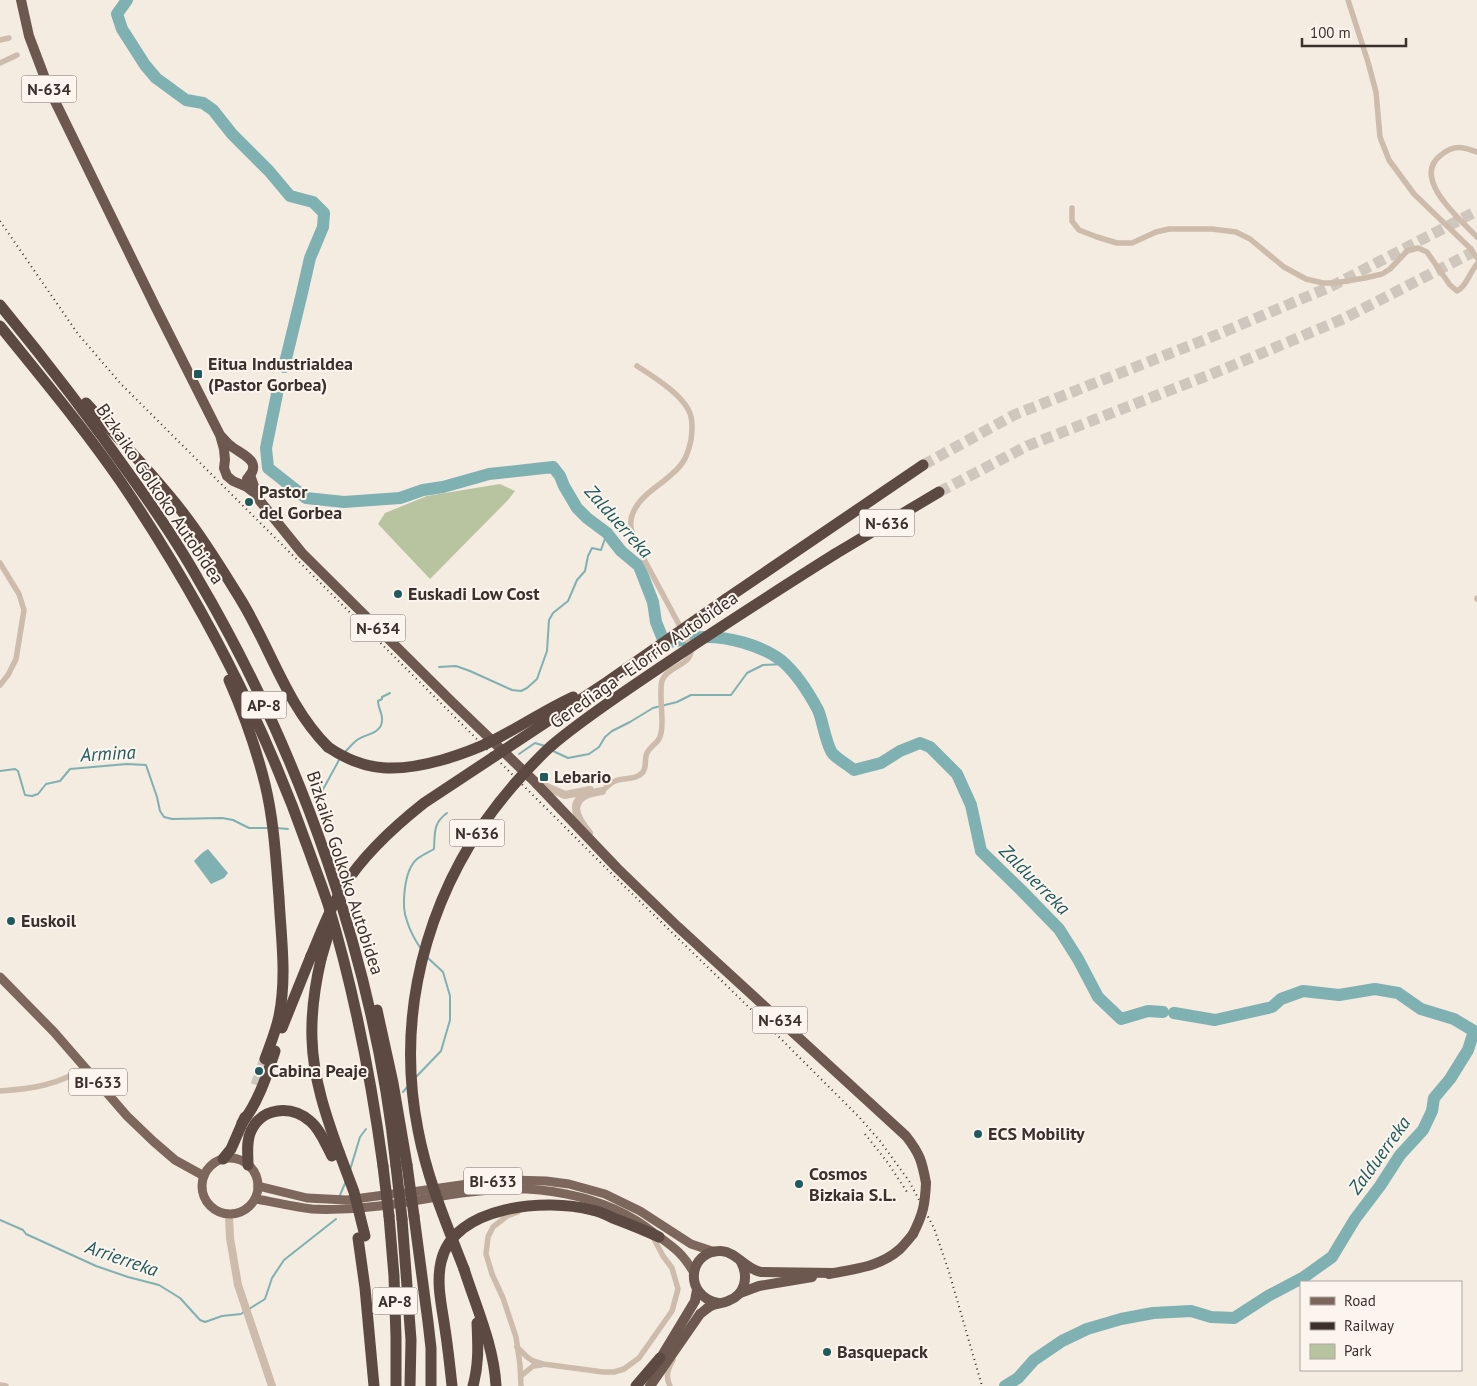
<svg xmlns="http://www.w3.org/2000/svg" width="1477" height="1386" font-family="'PT Sans',sans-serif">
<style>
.green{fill:#b8c4a0}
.water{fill:#7fb0b2}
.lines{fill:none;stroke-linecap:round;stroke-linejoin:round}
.stream{stroke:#7fb0b2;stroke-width:2}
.river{stroke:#7fb0b2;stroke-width:12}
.motorway-tunnel{stroke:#cfc6bd;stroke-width:11;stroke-dasharray:11 5.5;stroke-linecap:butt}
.minor{stroke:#cdbbac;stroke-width:5.5}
.tertiary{stroke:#cdbbac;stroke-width:8}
.primary{stroke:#7d675c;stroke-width:9}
.trunk{stroke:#6c584f;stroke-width:10}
.motorway{stroke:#5c4a42;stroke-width:11}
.rail{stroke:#3b302b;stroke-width:2;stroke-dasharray:1 4;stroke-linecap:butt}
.trunk-bridge{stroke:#6c584f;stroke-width:10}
.motorway-bridge{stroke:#5c4a42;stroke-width:11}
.poi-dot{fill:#1f5a5e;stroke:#fbf5ee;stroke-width:2}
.labels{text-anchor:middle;stroke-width:4;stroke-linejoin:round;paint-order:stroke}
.shield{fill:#fbf5ee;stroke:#756b66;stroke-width:1}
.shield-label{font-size:16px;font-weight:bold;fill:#3b302b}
.poi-label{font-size:18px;font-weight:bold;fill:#3b302b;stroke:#fbf5ee;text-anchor:start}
.street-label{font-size:18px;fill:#3b302b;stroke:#fbf5ee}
.water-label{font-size:19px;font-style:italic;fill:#1f5a5e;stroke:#fbf5ee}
</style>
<rect width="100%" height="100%" fill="#f4ebe1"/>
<path class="green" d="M500,484l15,7 -7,9 -78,79 -52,-55 7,-11 42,-17z"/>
<path class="water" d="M208,849l20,24 -4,5 -13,6 -17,-23 8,-8z"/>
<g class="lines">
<g class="stream">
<path d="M439,667l17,-1 14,5 42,19 9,1 6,-3 10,-9 10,-28 2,-31 4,-7 15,-12 9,-21 8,-9 3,-15 4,-8 9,2 6,-17"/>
<path d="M553,751l15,7 21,-4 10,-7 6,-10 7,-6 18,-9 23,-14 24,-6 14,-7h40l16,-22 16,-8 22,-1"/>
<path d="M345,752c4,-4 8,-9 12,-12 8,-6 24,-6 25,-19 1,-7 -4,-13 -4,-20l4,-2v-2l8,-4"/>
<path d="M519,754l16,-11 10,3"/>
<path d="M0,771l15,-2 3,2 7,24 7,1 6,-2 8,-10 14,-3 10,-12 57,-5 19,1 11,32 3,14 4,6 8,2 50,-1 11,2 16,8h18"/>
<path d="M320,795l19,-35"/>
<path d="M277,828l11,1"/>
<path d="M421,949c-6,-9 -11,-18 -14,-28 -6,-15 -3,-51 10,-62 5,-4 12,-7 17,-10 1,-16 -1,-26 13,-36"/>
<path d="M416,1077l25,-26 9,-31v-24l-7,-24 -15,-14"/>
<path d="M403,1092l5,-6"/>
<path d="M350,1170l10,-33 6,-8"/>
<path d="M340,1195l6,-14"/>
<path d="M0,1220l23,10 3,4 70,32 32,11 31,8 21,13 20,22 5,2 17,-6 19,-2 4,-3"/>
<path d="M249,1309l16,-10 7,-21 12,-18 52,-41"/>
</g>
<g class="river">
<path d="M127,0l-10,14 5,15 23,36 11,13 30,22 17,3 10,7 19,24 37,37 21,25 23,6 11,11 -1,14 -13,31 -8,35 -18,74"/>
<path d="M277,394l-11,54 2,20 38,30 38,4 56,-4 23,-8 20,-3 46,-13 64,-7 7,9 4,10 13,22 10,10 20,15 14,18 18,15 14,36 3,20 8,20c13,0 25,-5 38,-5 24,-1 60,8 80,24 15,13 27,32 36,49 5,11 8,36 15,44 6,6 15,11 21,16l27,-7 19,-12 20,-8 10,4 27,27 14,31 10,46 40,39 38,39 19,30 20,38 23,22 27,-8 15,1"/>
<path d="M1005,1386l13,-8 16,-18 28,-19 25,-12 34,-10 32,-6 38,-2 20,6 23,1 34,-22 36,-19 28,-20 23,-38 25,-33 20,-31 23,-25 9,-19 2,-13 16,-19 18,-29 6,-19 -20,-12 -33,-10 -23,-16 -23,-4 -36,6 -36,-4 -22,8 -9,8 -57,13 -41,-7"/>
</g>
<g class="motorway-tunnel">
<path d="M923,465l91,-50 195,-77 121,-51 147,-76"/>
<path d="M939,492l88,-46 195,-76 123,-52 132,-68"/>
<path d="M256,1085l9,-26"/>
</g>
<g class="minor">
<path d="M1348,0l20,62 8,30 4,45 9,23 25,34 56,54 7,10"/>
<path d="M0,40l9,-2"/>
<path d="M0,63l17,-8"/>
<path d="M1477,152c-14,-5 -23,-8 -36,3 -31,23 20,65 36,82"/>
<path d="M1072,208v13l7,9 18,7 20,6h15l24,-11 13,-3h43l24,3 14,7 34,28 22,12 17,4h12l30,-5 17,-4 8,-5 17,-18 11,-3 9,4 23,33 7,6c9,-4 13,-19 20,-27"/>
<path d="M0,563l19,31 5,16 -8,49 -8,16 -8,10"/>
<path d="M1477,598v1"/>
<path d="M602,791c4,-3 8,-8 13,-10 9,-4 21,0 28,-9 4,-6 1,-13 4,-19 3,-6 9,-9 12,-14 7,-13 -1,-43 3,-58 5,-16 35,-16 28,-36l-51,-95c-5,-12 -12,-25 -6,-37 7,-18 27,-27 40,-40 11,-9 15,-19 18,-33 1,-7 2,-15 0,-23 -4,-20 -37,-40 -54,-51"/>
<path d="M0,1091c30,-2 60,-6 85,-24"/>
<path d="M518,1212l-11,4 -14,11 -5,10 -2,17 6,20 11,24 13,39 4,28 1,21"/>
<path d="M517,1347l10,10 6,4 10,3 60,8h11l10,-3 15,-11 33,-47 6,-22 -6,-21 -9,-12 -11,-21"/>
<path d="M521,1376l12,-10 8,-1"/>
<path d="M0,1385l6,1"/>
<path d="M670,1386c-5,-10 -2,-17 3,-26"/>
</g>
<g class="tertiary">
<path d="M540,784l25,11 25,-5"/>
<path d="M589,833c-8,-10 -23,-29 -3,-38 5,-2 11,-3 16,-4"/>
<path d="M229,1215l1,23 8,47 34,101"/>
</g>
<g class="primary">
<path d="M0,977l54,55 73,84 26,25 22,19 29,16"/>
<circle cx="230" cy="1186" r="28"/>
<path d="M258,1186l49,12 40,2 45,-6"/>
<path d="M405,1193l77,-11 29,-2 35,1 23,3 36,10 35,17 51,33 24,8"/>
<path d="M256,1199c18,3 37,8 56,10 15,1 41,0 57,-2 34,-3 67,-11 101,-15 63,-9 134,1 184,41 19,14 28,19 40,40"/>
</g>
<g class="trunk">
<path d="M21,0l8,36 20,53 106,217 65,129 4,14 1,11 -1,8 3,8 6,5 14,6 9,7"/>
<path d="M222,437c3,3 6,7 9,9 11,9 33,15 16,33"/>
<path d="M250,475l7,20 3,6 42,52 150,149 82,79 83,87 61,59 228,209c14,18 16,25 20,47"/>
<path d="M829,1274c25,-5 51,-7 71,-25 5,-5 9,-10 13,-15"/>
<path d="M740,1293l19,-7 53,-9"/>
<path d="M718,1303c-36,-8 -29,-53 3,-52 16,1 24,18 40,21l73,1"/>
<path d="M657,1364l38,-63 2,-11"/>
<path d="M650,1386l50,-72c3,-2 6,-5 9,-7 7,-4 13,-3 19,-6 17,-6 21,-24 13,-39"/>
</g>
<g class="motorway">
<path d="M0,305c47,57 92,116 135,177 22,31 44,63 63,97 103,175 177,385 198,587"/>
<path d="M0,326c41,51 84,102 121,156 78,115 142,238 188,369 6,17 13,35 19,53 26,86 43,174 55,262"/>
<path d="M86,403c33,36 68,72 98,111 21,27 39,57 57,86 30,49 46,106 87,147"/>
<path d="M835,554l104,-62"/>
<path d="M726,599l197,-134"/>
<path d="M229,680c15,34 27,68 36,104 9,37 11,76 14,114 2,39 8,79 0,118 -3,15 -9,29 -14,43"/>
<path d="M321,959c-6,26 -10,53 -9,80 1,39 14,77 27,113"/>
<path d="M377,1010l16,73 14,82"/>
<path d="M282,1028l29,-72"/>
<path d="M242,1123c16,-20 25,-48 33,-72"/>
<path d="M223,1159l8,-10 14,-32"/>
<path d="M248,1165c0,-12 -2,-24 3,-34 11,-24 40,-26 59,-10 10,8 16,24 22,35"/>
<path d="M389,1216l5,60 2,61v49"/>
<path d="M414,1216l14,106 3,26v38"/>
<path d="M402,1219l9,121 -1,46"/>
<path d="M358,1238l7,50 9,98"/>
<path d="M464,1269c12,38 30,77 32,117"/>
<path d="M452,1386c-2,-19 -4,-38 -7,-57 -3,-22 -9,-45 -4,-67 12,-57 106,-64 151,-52 7,1 15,5 21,8 16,6 31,12 46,19"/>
<path d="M473,1386c6,-22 5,-40 4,-63"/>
<path d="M636,1386l24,-28"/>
</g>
<g class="rail">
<path d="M0,221l78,113 43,50 499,498 141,137 98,98 21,24 29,40 25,47 15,44 33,114"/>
<path d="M865,1134l23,29 19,29"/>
</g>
<path class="trunk-bridge" d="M913,1234c10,-20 12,-29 13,-51"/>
<g class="motorway-bridge">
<path d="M328,747c38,26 71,25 114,13 17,-5 34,-11 50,-19 28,-14 53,-31 81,-44"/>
<path d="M311,956c10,-23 19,-49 33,-70 20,-32 51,-60 80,-83l183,-121 119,-83"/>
<path d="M321,959l8,-27"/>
<path d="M339,1152l15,40 11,44"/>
<path d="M407,1165l7,51"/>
<path d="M383,1166l6,50"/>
<path d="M396,1166l6,53"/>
<path d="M464,1269c-18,-46 -37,-91 -46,-139 -25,-127 15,-255 100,-350 10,-11 21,-23 32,-33 29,-25 61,-46 93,-68 63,-43 127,-84 192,-125"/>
</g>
</g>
<g class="poi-dot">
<rect x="193" y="369" width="10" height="10" rx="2.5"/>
<circle cx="249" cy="502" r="5"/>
<circle cx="398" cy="594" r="5"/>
<rect x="539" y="772" width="10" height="10" rx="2.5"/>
<circle cx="11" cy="921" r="5"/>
<circle cx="259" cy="1071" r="5"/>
<circle cx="978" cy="1134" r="5"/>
<circle cx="799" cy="1184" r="5"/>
<circle cx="827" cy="1352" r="5"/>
</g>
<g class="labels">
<g class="shield">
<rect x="21.5" y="75.5" width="55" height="27" rx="4"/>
<rect x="859.5" y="509.5" width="55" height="27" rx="4"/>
<rect x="350.5" y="614.5" width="55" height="27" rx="4"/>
<rect x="241.5" y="691.5" width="45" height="27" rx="4"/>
<rect x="449.5" y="819.5" width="55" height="27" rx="4"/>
<rect x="752.5" y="1006.5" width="55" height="27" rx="4"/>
<rect x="69" y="1068.5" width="58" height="27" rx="4"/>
<rect x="464" y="1167.5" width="58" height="27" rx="4"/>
<rect x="372.5" y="1287.5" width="45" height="27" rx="4"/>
</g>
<g class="shield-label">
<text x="49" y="95">N-634</text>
<text x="887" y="529">N-636</text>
<text x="378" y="634">N-634</text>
<text x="264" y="711">AP-8</text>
<text x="477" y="839">N-636</text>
<text x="780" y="1026">N-634</text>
<text x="98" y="1088">BI-633</text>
<text x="493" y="1187">BI-633</text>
<text x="395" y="1307">AP-8</text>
</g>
<g class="poi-label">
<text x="208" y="370">Eitua Industrialdea<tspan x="208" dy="21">(Pastor Gorbea)</tspan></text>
<text x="259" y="498">Pastor<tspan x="259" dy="21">del Gorbea</tspan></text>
<text x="408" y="600">Euskadi Low Cost</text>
<text x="554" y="783">Lebario</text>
<text x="21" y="927">Euskoil</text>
<text x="269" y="1077">Cabina Peaje</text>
<text x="988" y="1140">ECS Mobility</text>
<text x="809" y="1180">Cosmos<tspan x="809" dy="21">Bizkaia S.L.</tspan></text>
<text x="837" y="1358">Basquepack</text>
</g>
<g class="street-label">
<text transform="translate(160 494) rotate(56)" y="6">Bizkaiko Golkoko Autobidea</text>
<text transform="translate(644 660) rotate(-35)" y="6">Gerediaga - Elorrio Autobidea</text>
<text transform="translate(345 873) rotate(72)" y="6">Bizkaiko Golkoko Autobidea</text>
</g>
<g class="water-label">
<text transform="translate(619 521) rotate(48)" y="7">Zalduerreka</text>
<text transform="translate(108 753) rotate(-3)" y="7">Armina</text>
<text transform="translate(1035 879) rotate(45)" y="7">Zalduerreka</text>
<text transform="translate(1379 1155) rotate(-54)" y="7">Zalduerreka</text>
<text transform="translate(122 1258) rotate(19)" y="7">Arrierreka</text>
</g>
</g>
<rect x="1300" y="1281" width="162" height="90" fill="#fbf5ee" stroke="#aea6a0"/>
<rect x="1310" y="1297" width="25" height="8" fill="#7d675c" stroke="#aea6a0"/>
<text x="1344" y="1306" font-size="15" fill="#3b302b">Road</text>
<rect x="1310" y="1322" width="25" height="8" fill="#3b302b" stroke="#aea6a0"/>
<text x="1344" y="1331" font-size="15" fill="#3b302b">Railway</text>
<rect x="1310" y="1344" width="25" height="15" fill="#b8c4a0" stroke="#aea6a0"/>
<text x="1344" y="1356" font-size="15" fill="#3b302b">Park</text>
<path d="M1302 38v8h104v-8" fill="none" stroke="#3b302b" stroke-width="2.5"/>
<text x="1310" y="38" font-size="15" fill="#3b302b" stroke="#fbf5ee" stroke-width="4" paint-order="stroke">100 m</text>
</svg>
